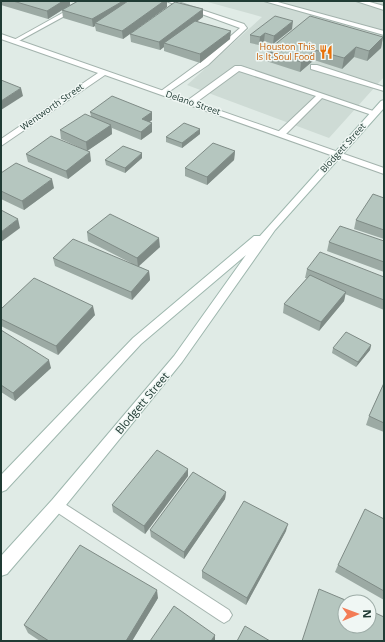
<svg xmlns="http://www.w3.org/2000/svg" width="385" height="642" font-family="'Open Sans',sans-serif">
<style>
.built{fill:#cedbd5}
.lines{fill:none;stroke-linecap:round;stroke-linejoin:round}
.service-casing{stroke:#a3b3ad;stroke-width:2}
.minor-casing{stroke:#a3b3ad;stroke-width:2}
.secondary-casing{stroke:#9eb7ae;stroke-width:2}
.service{fill:#fff;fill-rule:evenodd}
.minor{fill:#fff;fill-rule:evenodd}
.secondary{fill:#fff;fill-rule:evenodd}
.wall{fill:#9caaa4}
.shaded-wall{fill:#7f8b86}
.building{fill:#b5c6bf;stroke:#7f8b86}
.labels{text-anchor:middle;stroke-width:3;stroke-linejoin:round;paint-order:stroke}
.far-food-label{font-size:9px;fill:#c56008;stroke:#f0f7f4;text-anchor:end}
.far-street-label{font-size:9px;fill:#203b34;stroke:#f0f7f4}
.street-label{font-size:11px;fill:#203b34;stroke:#f0f7f4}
</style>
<rect width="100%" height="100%" fill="#e0ebe6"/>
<path class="built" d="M204,1h180v76l-55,61 -142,-53 75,-68z"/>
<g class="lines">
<defs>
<g id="service">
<path d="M84,1h8l-75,41 -5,-1z"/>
<path d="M166,1h9l69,23 3,4 -39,37 -44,30 -4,-2 1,-2 41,-30 38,-33z"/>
<path d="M264,1h10l110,30v4z"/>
<path d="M356,1h10l18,5v4z"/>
<path d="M311,65h6l67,22v4l-73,-22z"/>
<path d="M235,66h6l138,47 -7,2 -50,-17 -38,38h-6v-4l38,-36 -77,-25 -45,33h-6v-4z"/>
<path d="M57,499l172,111 3,5 -3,5 -5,3 -5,-3 -167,-111 -2,-4 2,-4z"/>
</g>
<path id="minor" d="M1,34l383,134v6l-279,-99 -104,71v-7l97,-66 -97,-34z"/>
<path id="secondary" d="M384,100v8l-109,122 -93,132 -120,148 -55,64 -6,2v-20l51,-56 122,-144 72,-101 -105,89 -135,146 -5,2v-17l132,-137 121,-102h6l121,-135z"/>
</defs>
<use href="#service" class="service-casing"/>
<use href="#minor" class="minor-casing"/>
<use href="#secondary" class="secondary-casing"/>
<use href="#service" class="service"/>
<use href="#minor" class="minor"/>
<use href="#secondary" class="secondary"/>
</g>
<g class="wall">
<path d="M1,1h69v4l8,-4h47v2l3,-2h39v6l-44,32 -27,-8 -1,-5 -2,1 -30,-9 -1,-8 -14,9 -47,-14z"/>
<path d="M203,17l-6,4 33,18 -30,24 -36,-12v-4l-4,3 -29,-8 -1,-8z"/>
<path d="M292,29l-19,15 -9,-3 -5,4 -9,-2v-8z"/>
<path d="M383,37l-2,11 -14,13 -13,-4 -12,12 -28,-9 -14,12 -34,-11 1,-10z"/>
<path d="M90,112h62v8l-3,2 3,1v9l-11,8 -29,-12v6l-25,17 -26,-12 -1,-9 31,-14z"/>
<path d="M200,134l-18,14 -16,-6v-5z"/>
<path d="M235,151l-1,9 -27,25 -22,-9v-8z"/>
<path d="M26,154l65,7 -23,18 -40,-17z"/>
<path d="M142,158l-17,15 -19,-8 -1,-5z"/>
<path d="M1,173l53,15 -30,22 -23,-11z"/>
<path d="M384,198v41l-30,-10 2,-9z"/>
<path d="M87,232l73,15 -22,19 11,5 1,9 -18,20 -77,-34 -2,-8 78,5 -43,-22z"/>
<path d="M384,241v31l-57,-21 2,-9z"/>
<path d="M307,269l77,8v33l-39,-16 -1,7 -25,30 -36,-18 1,-9 23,-26h-2z"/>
<path d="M1,309l94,6 -37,40 -57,-29z"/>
<path d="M1,330l50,38 -36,33 -14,-9z"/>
<path d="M371,345l-1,5 -14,17 -24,-14 1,-5z"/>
<path d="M384,383v49l-18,-7 3,-9z"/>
<path d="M188,476l-43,58 -32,-22 -1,-7z"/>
<path d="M226,492l-1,7 -41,60 -33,-22 -1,-7z"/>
<path d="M384,519v81l-49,-28 3,-7z"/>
<path d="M286,531l-40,74 -44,-27v-7z"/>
<path d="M158,598l-26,43h-92l-12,-8 -4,-8z"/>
</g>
<g class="shaded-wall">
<path d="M63,1h7v4l-22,14 -1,-8z"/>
<path d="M123,1h2l1,6 -31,16v3l-2,1 -1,-8z"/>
<path d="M164,1h3v6l-44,32 -1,-8z"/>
<path d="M203,9v8l-36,27 -3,-1v4l-4,3 -1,-8z"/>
<path d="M293,21l-1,8 -19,15 1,-8z"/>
<path d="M231,31l-1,8 -30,24v-9z"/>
<path d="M265,33l-1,8 -5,4 1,-8z"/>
<path d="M383,37l-2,11 -14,13 2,-10z"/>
<path d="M356,47l-2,10 -12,12 2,-11z"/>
<path d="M315,50l-1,10 -14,12 1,-10z"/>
<path d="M21,88l2,8 -22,14v-9z"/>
<path d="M152,112v8l-10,8v-9z"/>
<path d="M152,123v9l-11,8v-8z"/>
<path d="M111,125l1,9 -25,17 -1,-9z"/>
<path d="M200,129v5l-18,14v-5z"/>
<path d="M235,151l-1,9 -27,25v-8z"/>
<path d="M90,152l1,9 -23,18 -2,-8z"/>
<path d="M142,153v5l-17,15v-5z"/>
<path d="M52,179l2,9 -30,22 -2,-9z"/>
<path d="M18,219l2,9 -19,14v-10z"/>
<path d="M159,238l1,9 -22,20 -1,-9z"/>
<path d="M149,271l1,9 -18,20 -1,-8z"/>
<path d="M346,292l-2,9 -25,30 2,-9z"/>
<path d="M93,306l2,9 -37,40 -2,-9z"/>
<path d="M371,345l-1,5 -14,17 2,-5z"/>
<path d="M49,360l2,8 -36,33 -2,-8z"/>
<path d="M188,469v7l-43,58 -1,-8z"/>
<path d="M226,492l-1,7 -41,60v-7z"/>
<path d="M288,524l-2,7 -40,74 1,-7z"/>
<path d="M157,590l1,8 -26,43h-6z"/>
<path d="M215,635v6h-4z"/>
</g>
<g class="building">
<path d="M13,1h50l-16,10z"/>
<path d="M78,1h45l-31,18 -30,-9z"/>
<path d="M128,1h36l-42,30 -27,-8z"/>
<path d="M175,2l28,7 -44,33 -29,-8z"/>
<path d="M275,16l18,5 -19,15 -9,-3 -5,4 -10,-2z"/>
<path d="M310,16l73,21 -14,14 -13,-4 -12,11 -29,-8 -14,12 -34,-11z"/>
<path d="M195,21l36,10 -31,23 -36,-11z"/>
<path d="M1,80l20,8 -20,13z"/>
<path d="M112,96l40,16 -10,7 10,4 -11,9 -51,-20z"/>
<path d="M85,114l26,11 -25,17 -26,-12z"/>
<path d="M184,123l16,6 -18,14 -16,-6z"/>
<path d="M51,136l39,16 -24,19 -40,-17z"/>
<path d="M213,143l22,8 -28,26 -22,-9z"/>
<path d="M123,146l19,7 -17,15 -20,-8z"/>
<path d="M16,163l36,16 -30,22 -21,-10v-18z"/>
<path d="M373,194l11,4v32l-28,-10z"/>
<path d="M1,210l17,9 -17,13z"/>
<path d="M110,214l49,24 -22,20 -50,-26z"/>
<path d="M340,226l44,15v21l-55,-20z"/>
<path d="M73,239l76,32 -18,21 -78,-34z"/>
<path d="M320,252l64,25v23l-77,-31z"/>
<path d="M310,275l36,17 -25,30 -37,-18z"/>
<path d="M34,278l59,28 -37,40 -55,-27v-10z"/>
<path d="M1,330l48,30 -36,33 -12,-8z"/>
<path d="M346,332l25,13 -13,17 -25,-14z"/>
<path d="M384,383v40l-15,-7z"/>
<path d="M157,450l31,19 -44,57 -32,-21z"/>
<path d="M193,472l33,20 -42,60 -34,-22z"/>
<path d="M244,501l44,23 -41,74 -45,-27z"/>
<path d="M365,509l19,10v72l-46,-26z"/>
<path d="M80,545l77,45 -31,51h-77l-25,-16z"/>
<path d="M319,589l31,13h-5v24h24v-16l15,7v24h-82z"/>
<path d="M174,606l41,29 -4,6h-61z"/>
<path d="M245,626l25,15h-33z"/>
</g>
<defs>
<symbol id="restaurant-bare" viewBox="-9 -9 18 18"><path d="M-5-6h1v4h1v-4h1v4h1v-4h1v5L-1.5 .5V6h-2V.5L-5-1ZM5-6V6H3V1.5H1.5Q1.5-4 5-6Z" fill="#e8710a" stroke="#f0f7f4" stroke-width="2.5" paint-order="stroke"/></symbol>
</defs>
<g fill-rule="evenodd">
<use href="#restaurant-bare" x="316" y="42" width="20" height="20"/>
</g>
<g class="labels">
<g class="far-food-label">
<text x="315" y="50">Houston This<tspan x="315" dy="10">Is It Soul Food</tspan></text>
</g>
<g class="far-street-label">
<text transform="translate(193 103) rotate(19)" y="3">Delano Street</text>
<text transform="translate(52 107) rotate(-35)" y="3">Wentworth Street</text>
<text transform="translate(343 148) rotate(-48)" y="3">Blodgett Street</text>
</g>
<g class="street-label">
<text transform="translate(142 403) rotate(-50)" y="4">Blodgett Street</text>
</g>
</g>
<rect width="385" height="642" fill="none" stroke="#203b34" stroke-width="4"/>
<g transform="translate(357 614) rotate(89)"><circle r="19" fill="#f0f7f4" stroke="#9daca7"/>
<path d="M0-3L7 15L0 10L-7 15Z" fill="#f37c55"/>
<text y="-6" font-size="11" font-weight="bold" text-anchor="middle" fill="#203b34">N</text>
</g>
</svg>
